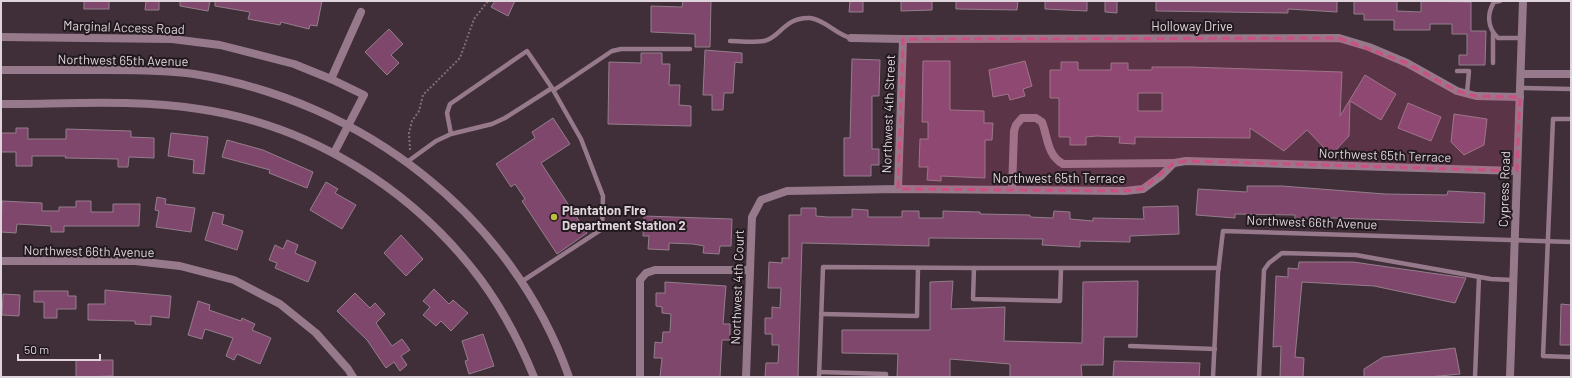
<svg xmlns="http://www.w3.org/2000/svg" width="1572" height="378" font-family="Barlow,sans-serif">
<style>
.building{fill:#80476d;stroke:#937e8b;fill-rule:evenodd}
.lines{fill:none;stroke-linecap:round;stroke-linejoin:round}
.path{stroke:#7d6e77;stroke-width:2;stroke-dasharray:2 2;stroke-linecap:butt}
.service{stroke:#967a8b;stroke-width:4.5}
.minor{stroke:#967a8b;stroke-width:8}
.tertiary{stroke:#967a8b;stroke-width:8}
.marked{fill:#cb5081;fill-opacity:0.2;stroke:#cb5081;stroke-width:3;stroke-dasharray:8 5;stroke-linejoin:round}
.poi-dot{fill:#c0be41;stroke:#21191e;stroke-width:1.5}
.labels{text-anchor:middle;stroke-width:4;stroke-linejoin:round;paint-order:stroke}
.street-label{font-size:13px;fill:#dfd4db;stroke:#21191e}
.poi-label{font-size:13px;font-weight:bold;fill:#dfd4db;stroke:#21191e;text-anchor:start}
</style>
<rect width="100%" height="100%" fill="#402e39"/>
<g class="building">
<rect x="84" y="1" width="25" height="8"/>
<path d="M146,1h13v9h-14z"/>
<path d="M180,1h30l-2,10 -28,-5z"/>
<path d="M215,1h107l-5,25 -7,-1 -1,4 -28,-7 -1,3 -32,-6 2,-7 -35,-6z"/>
<path d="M495,1h20l-7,15 -17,-9z"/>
<path d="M683,1h28l-1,46h-15v-13l-44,-2v-26l31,1z"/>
<path d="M850,1h13v11h-14z"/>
<path d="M901,1h31v9l-31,1z"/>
<path d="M956,1h62l-1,9 -61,-1z"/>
<path d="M1045,1h42v10l-42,-2z"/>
<path d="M1105,1h12v12l-12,-1z"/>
<path d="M1156,1h181v11l-49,-3v4l-132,-2z"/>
<path d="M1354,1h43v10l24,1v-11l50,1v29h15l-1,34h-26v-10h8v-21h-15v-10h-22v6h-36v-10h-30v-6h-10z"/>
<path d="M389,29l14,15 -12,11 8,8 -12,12 -22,-23z"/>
<path d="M705,50l37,3v10l-7,-1 -2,31h-9l-1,17h-11v-15h-9z"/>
<path d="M641,53h21v11h8l-1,21h11l-1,20 12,1v20l-83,-2 1,-62 32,1z"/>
<path d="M852,59l28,1 -1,36h-7v53h7v16h-8v11h-27v-38h6z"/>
<path d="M923,61h27v49l34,1v12h9l-1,17h-7v38l-44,-2v5l-14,-1 1,-13h-9l1,-28h8v-17h-6z"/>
<path d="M1025,61l7,25 -9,3 2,7 -15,4 -2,-6 -15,3 -4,-27z"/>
<path d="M1061,62h17v8h33v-7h17v7h24v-3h38l152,5 -2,44 25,-41 31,19 -15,26 -31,-19 -1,35 -18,19 -24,-25 -23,21 -34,-23v10l-115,-1v7l-16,-1 1,-6 -23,-1 -11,1v8h-16v-8h-11v-39h-9v-28h11zM1138,93h24v18h-24z"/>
<path d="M1408,103l33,14 -10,24 -33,-13z"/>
<path d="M1454,114l33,5 -3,26 -20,10 -13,-13z"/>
<path d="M553,118l17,26 -29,19 46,70 -30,21 -35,-53 3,-2 -10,-15 -4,3 -15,-23 39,-26 -3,-6z"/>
<path d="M16,128h12v11h38v-10l65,2v6l23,1v20l-25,-1 -1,10h-10v-8l-53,-1 1,-2h-34v10h-16v-14h-15v-19h15z"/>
<path d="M171,133l37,4 -4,37 -11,-1 1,-13 -26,-4z"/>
<path d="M227,140l36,10 50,22 -6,16 -38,-15 1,-3 -48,-13z"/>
<path d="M326,182l12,7 -3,4 21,12 -14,24 -32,-19z"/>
<path d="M1247,186h35l103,8 62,1 1,-4 37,2 -1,30 -151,-5 -38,1v-4l-60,-1v4l-39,-3 2,-26 49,3z"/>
<path d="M157,197l9,2 -1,5 30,4 -4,24 -35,-5 3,-16 -4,-1z"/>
<path d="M2,201l40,2v8h17v-4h17v-6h15v11h22v-8h27l-1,22h-75v6h-13v-6l-34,-2 -1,9 -15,-1z"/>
<path d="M1178,206l1,28 -49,2v6l-50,-1v6l-38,-2 1,-6 -114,-1v8l-127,-3 -4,134h-33l1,-14h12l1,-18h-7v-11h-7v-16h7v-11l8,1 1,-20h-13l1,-26 13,1v-5h7v-43h12v-7h15v8l11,1h25v-8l16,1v7h34v-6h17v7h24v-7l37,1v2l50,1v2l23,1 1,-7 16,1v7l23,2v-3l51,1 -1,-12z"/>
<path d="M213,212l11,3 -2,9 21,7 -6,19 -32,-10z"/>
<path d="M644,216l88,3 -1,27h-11l-1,8 -16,-1 1,-7 -11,-2 -24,-1v7l-21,-1 1,-13h-6z"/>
<path d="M401,235l22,24 -17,17 -22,-23z"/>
<path d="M287,240l11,5 -3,8 21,9 -8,20 -33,-14 2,-5 -8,-3 6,-15 8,4z"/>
<path d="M1299,262h54l113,16 -11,25 -81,-17 -72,-4 -7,75 9,1 -1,19h-23l1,-31 -8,1 3,-71 12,1v-9l10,1z"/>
<path d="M953,281l-2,28 54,-2 -1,34 78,2 1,-61 55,-1 -1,56h-33l-1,28h-22l1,12h-72v-13l-60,-5v18h-53l1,-23 -56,-1v-23h88v-48z"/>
<path d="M665,282l61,4 -3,38h7v16h-8l-2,37h-60l2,-19h-8l1,-16 7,1 1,-11h7l1,-18 -9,-1v-6l-6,-1v-13h9z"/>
<path d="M434,289l15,15 4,-4 15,13 -17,18 -10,-10 -5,5 -13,-11 7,-8 -7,-6z"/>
<path d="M105,290l66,6 -2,22 -18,-2v9l-16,-1v-3l-47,-1v-16h17z"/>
<path d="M34,291h34v5h8v13h-19v9h-13v-16h-10z"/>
<path d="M355,293l15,15 5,-5 10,11 -9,9 16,23 10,-7 8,11 -9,6 6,9 -7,6 -6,-9 -8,6 -19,-28 -30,-29z"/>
<path d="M3,294l17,1 -1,21 -17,-1z"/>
<path d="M198,301l12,4 -1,5 32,11 1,-3 13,6 -3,6 19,8 -11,26 -23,-10 -3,6 -8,-4 7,-18 -28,-9 -3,10 -14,-4z"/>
<path d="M1561,304l10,1v40h-11z"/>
<path d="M483,334l11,32 -25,8 -4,-13 3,-1 -6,-19z"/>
<path d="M1455,348l5,26 -31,3h-65v-8l19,-12z"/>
<path d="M76,360h37v16l-37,1z"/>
<path d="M1114,361l86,2 -1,14h-86z"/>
</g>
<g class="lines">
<path class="path" d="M410,150l-1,-17 3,-12 7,-10 4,-16 37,-37 14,-39 14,-18"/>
<g class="service">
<path d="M1500,1l-6,1c-7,12 -7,25 4,36h24"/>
<path d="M1493,33v30"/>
<path d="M730,41c10,0 24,2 34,0 16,-3 20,-24 46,-23 16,2 25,16 41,20"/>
<path d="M1457,71h12l-2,22"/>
<path d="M1520,88l51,1"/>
<path d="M554,90l58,-39 9,-2h69"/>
<path d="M1571,119h-18l-10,237 28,1"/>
<path d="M407,162l29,-21 15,-7 41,-10 13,-6 47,-30 -25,-37 -77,53 -3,9 4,21"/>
<path d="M1061,269l-1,32 -87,-2 1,-31h245"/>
<path d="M521,282l81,-53 1,-33 -22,-57 -29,-51"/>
<path d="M821,314l96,2 1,-48"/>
<path d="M1130,346l85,3"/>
<path d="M819,372l67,2v3"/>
<path d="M819,377l4,-110 151,1"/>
<path d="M1213,377l5,-104 5,-42 348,11"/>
<path d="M1259,377l5,-107 5,-7 13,-10 74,2 135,24 22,1"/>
<path d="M1475,377l4,-100"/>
</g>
<g class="minor">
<path d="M1,37l171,2 48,6 74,19 37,15 33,16 -30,58"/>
<path d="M851,38l52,1 436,-1 30,9 38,16 50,28 19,5 44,1"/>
<path d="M1521,74h50"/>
<path d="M331,79l30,-67"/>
<path d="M1,104c64,0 136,-5 198,5 112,16 215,81 282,171 22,30 39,63 53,97"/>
<path d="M898,189l5,-150"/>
<path d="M1012,190l2,-59 2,-6 6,-7h14l6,4c6,16 5,33 21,42l111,-1"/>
<path d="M1,261h134l45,5 54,14 46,24 36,29 32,36 5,8"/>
<path d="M640,377v-97l6,-7 9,-3h95"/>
<path d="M746,377l6,-160 9,-17 26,-9 111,-2 227,2 18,-2 18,-13 13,-13 12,-2 331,10"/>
<path d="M1510,377l13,-376"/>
</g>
<path class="tertiary" d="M1,70c35,0 70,0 105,0 29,0 59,0 88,4 168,27 318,141 375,303"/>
</g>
<path class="marked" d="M1339,38l68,25 50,28 19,5 44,1 -3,74 -331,-10 -12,2 -31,26 -18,2 -227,-2 5,-150z"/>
<circle class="poi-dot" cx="554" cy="217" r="4"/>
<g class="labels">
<g class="street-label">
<text x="1192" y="31">Holloway Drive</text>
<text transform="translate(124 27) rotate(2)" y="5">Marginal Access Road</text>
<text transform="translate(123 60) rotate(1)" y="5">Northwest 65th Avenue</text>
<text transform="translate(888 114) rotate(-88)" y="5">Northwest 4th Street</text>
<text transform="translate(1385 155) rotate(2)" y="5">Northwest 65th Terrace</text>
<text x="1059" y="183">Northwest 65th Terrace</text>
<text transform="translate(1504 189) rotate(-88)" y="5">Cypress Road</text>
<text transform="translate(1312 222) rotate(2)" y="5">Northwest 66th Avenue</text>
<text transform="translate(89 251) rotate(1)" y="5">Northwest 66th Avenue</text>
<text transform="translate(737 287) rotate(-88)" y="5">Northwest 4th Court</text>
</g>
<g class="poi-label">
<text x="562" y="215">Plantation Fire<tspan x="562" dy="15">Department Station 2</tspan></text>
</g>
</g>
<rect width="1572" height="378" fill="none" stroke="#dfd4db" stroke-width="4"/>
<path d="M18 354v6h82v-6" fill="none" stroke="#dfd4db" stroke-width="2"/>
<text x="24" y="354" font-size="12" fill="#dfd4db" stroke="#21191e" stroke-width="3" paint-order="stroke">50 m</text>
</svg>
